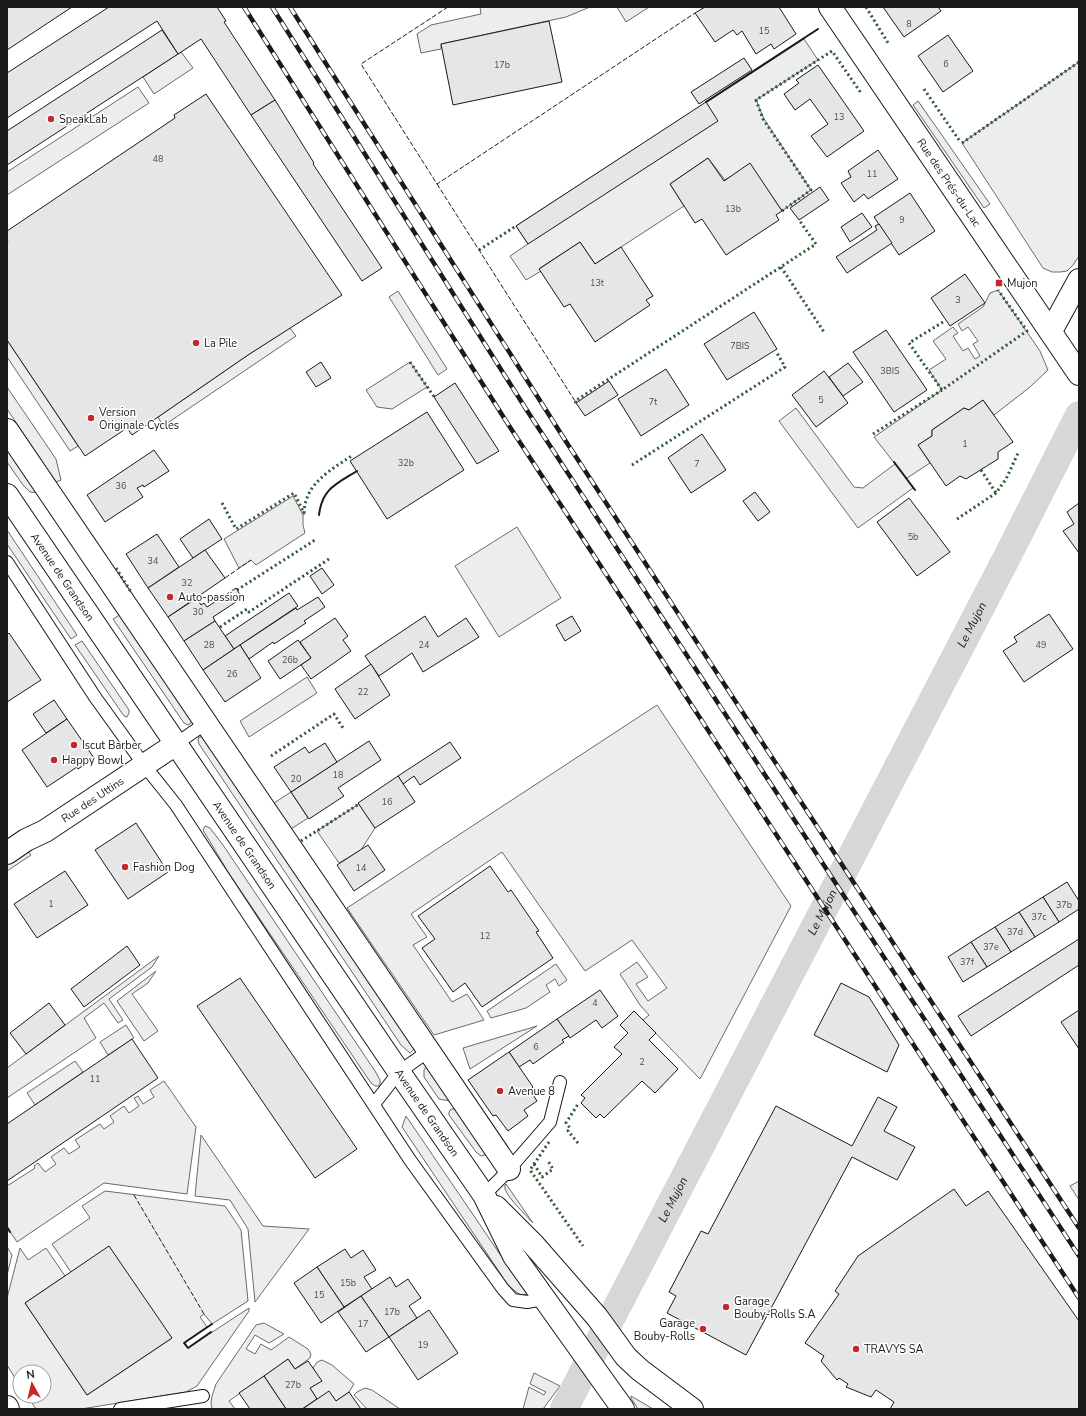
<svg xmlns="http://www.w3.org/2000/svg" width="1086" height="1416" font-family="'Nunito Sans',sans-serif">
<style>
.built{fill:#ededed;stroke:#6a6a6a}
.lines{fill:none;stroke-linecap:round;stroke-linejoin:round}
.canal{stroke:#d7d7d7;stroke-width:28}
.building{fill:#e6e6e6;stroke:#1a1a1a}
.service-casing{stroke:#1a1a1a;stroke-width:14}
.minor-casing{stroke:#1a1a1a;stroke-width:24}
.tertiary-casing{stroke:#1a1a1a;stroke-width:24}
.primary-casing{stroke:#1a1a1a;stroke-width:24}
.service{stroke:#fff;stroke-width:12}
.minor{stroke:#fff;stroke-width:22}
.tertiary{stroke:#fff;stroke-width:22}
.primary{stroke:#fff;stroke-width:22}
.rail-casing{stroke:#1a1a1a;stroke-width:4.5}
.rail{stroke:#fff;stroke-width:3;stroke-dasharray:9;stroke-linecap:butt}
.hedge{stroke:#2b5a34;stroke-width:3;stroke-dasharray:2 3;stroke-linecap:butt}
.fence{stroke:#1a1a1a;stroke-width:1;stroke-dasharray:5 2;stroke-linecap:butt}
.wall{stroke:#1a1a1a;stroke-width:2}
.poi-dot{fill:#c62828;stroke:#fff;stroke-width:1.5}
.labels{text-anchor:middle;stroke-width:3;stroke-linejoin:round;paint-order:stroke}
.number-label{font-size:9px;fill:#4d4d4d}
.poi-label{font-size:11px;fill:#1a1a1a;stroke:#fff;text-anchor:start}
.street-label{font-size:11px;fill:#1a1a1a;stroke:#fff}
.water-label{font-size:12px;font-style:italic;fill:#1a1a1a;stroke:#fff}
</style>
<rect width="100%" height="100%" fill="#fff"/>
<g class="built">
<path d="M480,7h110l-24,10 -125,27v5l-20,4 -4,-19 14,-9 50,-11z"/>
<path d="M617,7h32l-23,15z"/>
<path d="M804,39l14,21 -62,40 8,19 47,71 -29,21 -32,-47 -25,16 -17,-22 -38,26 14,22 -89,58 -15,-22 -40,26 1,3 -15,9 -16,-24 18,-12 -12,-18z"/>
<path d="M181,52l12,16 -39,26 -11,-17z"/>
<path d="M1079,62v194l-6,9 -6,6 -7,1h-8l-9,-4 -81,-125z"/>
<path d="M138,87l11,16 -142,92v-23z"/>
<path d="M918,101l72,103 -6,4 -71,-103z"/>
<path d="M998,290l42,61 8,19 -18,17 -36,28 -11,-15 -14,10 -5,-2 -32,22v6l-14,9 12,18 -23,15 -4,-4 10,14 -55,40 -79,-107 17,-13 58,79 9,1 32,-24 -21,-27 68,-47 -13,-20 17,-11 -13,-18 20,-14 5,6 -5,3 10,15 5,-3 7,11 5,-3 -7,-12 5,-3 -10,-14 -6,4 -4,-7 25,-17 7,-14z"/>
<path d="M398,291l49,78 -9,6 -49,-78z"/>
<path d="M290,328l6,8 -133,90 -5,-9 90,-62z"/>
<path d="M7,340l71,106 -8,5 -63,-94z"/>
<path d="M410,362l17,25 -35,22 -15,-2 -11,-17z"/>
<path d="M7,387l49,72 5,21 -5,2 -49,-73z"/>
<path d="M7,446l33,47 -10,-1 -7,-7 -16,-23z"/>
<path d="M293,496l10,19v10l2,8 -49,32 -5,-5 -12,8 -15,-29z"/>
<path d="M517,527l44,71 -62,39 -44,-71z"/>
<path d="M7,530l70,105 -6,4 -64,-95z"/>
<path d="M121,614l71,107 -2,3 -2,1 -4,-2 -71,-104z"/>
<path d="M82,641l47,69v3l-2,4 -3,-1 -49,-71z"/>
<path d="M307,677l10,16 -68,44 -9,-16z"/>
<path d="M657,705l134,201 -91,173 -57,-59 6,-5 -9,-10 -20,-31 17,-12 11,15 -12,7 12,17 19,-13 -35,-48 -47,31 -83,-119 -91,62 16,23 -14,8 39,57 15,-8 17,26 -50,15 -87,-127z"/>
<path d="M199,737h4l212,311 -5,5 -9,-8 -202,-301 -1,-4z"/>
<path d="M291,792l17,26 -17,11 -17,-26z"/>
<path d="M359,804l16,24 -14,22 -22,13 -22,-32z"/>
<path d="M205,826l5,2 13,17 152,226 5,9v6h-5l-4,-3 -143,-211 -25,-42z"/>
<path d="M26,849l5,6 -24,16v-9z"/>
<path d="M159,956l-7,11 -43,32 14,21 -5,3 -14,-20 -20,15 12,20 -89,60v-30z"/>
<path d="M556,964l11,16 -8,6 -4,-7 -9,6 4,7 -24,16 -35,10 -4,-7z"/>
<path d="M156,971l-8,12 -16,11 26,37 -14,10 -27,-40z"/>
<path d="M126,1025l8,13 -26,17 -8,-13z"/>
<path d="M537,1026l-67,43 -7,-21z"/>
<path d="M75,1061l8,11 -48,33 -8,-12z"/>
<path d="M427,1066l23,35 -11,-2 -15,-22v-7z"/>
<path d="M164,1081l32,46 -9,67 -83,-11 -87,59 -10,-15v-41l28,-18 -1,-2 4,-3 7,9 11,-8 -5,-7 13,-9 5,6 11,-7 -5,-7 25,-16 4,5 10,-7 -4,-6 14,-10 5,7 10,-7 -5,-8 4,-2 5,8 11,-7 -4,-7z"/>
<path d="M451,1109h4l30,44v2l-4,1 -5,-4 -27,-37v-3z"/>
<path d="M406,1116l121,178 -6,1 -5,-3 -8,-7 -106,-158z"/>
<path d="M201,1135l62,91 46,3 -54,73 -7,-73 -18,-29 -35,-4z"/>
<path d="M1079,1181v19l-9,-14z"/>
<path d="M506,1184l27,39 -17,-18 -8,-10 -3,-6v-4z"/>
<path d="M105,1191l120,15 16,24 7,71 -36,23 -8,-10 -4,3 7,10 -22,15 3,6 61,-40v3l-52,75 -11,6 -105,17h-45l-9,-13h17v-24h-24v14l-13,-21v-67l13,-50 8,12 18,-12 19,28 -40,27 62,92 85,-57 -101,-66 -19,-28 38,-26 -8,-12z"/>
<path d="M7,1247l5,8 -5,20z"/>
<path d="M264,1323l20,11 -15,9 -14,-8 -9,14 9,5 6,-10 10,6 18,-13 19,12 3,5 -1,4 -15,11 -7,-10 -59,42 6,8h-23l-1,-6 1,-7 4,-12 38,-56 2,-3z"/>
<path d="M322,1360l10,5 22,19 -5,8 -13,9 -19,-2 -7,-11 11,-7 -8,-13 4,-6z"/>
<path d="M534,1373l26,13 -17,23h-20l6,-22 15,8 1,-2 1,-1 -16,-8z"/>
<path d="M365,1388l7,2 28,19h-33l-13,-14 3,-3z"/>
<path d="M566,1393l5,3 -7,13h-11z"/>
<path d="M631,1396l22,13h-15l-7,-11z"/>
</g>
<g class="lines">
<path class="canal" id="s1" d="M564,1409l442,-850 73,-144"/>
</g>
<g class="building">
<path d="M7,7h65l-65,43z"/>
<path d="M109,7h108l9,14 -2,1 51,78 -24,15 -50,-76 -23,15 -21,-33 -150,97v-45z"/>
<path d="M705,7h74l17,27 -22,15 -3,-5 -15,10 -14,-23 -5,4 -4,-5 -18,12 -20,-29z"/>
<path d="M883,7h55l3,4 -37,26z"/>
<path d="M549,21l13,61 -109,23 -12,-61z"/>
<path d="M162,30l16,24 -171,111v-34z"/>
<path d="M948,35l25,36 -30,21 -25,-36z"/>
<path d="M744,58l8,12 -53,34 -8,-12z"/>
<path d="M818,65l46,66 -37,26 -16,-21 17,-12 -18,-25 -15,11 -11,-16 15,-11 -3,-3z"/>
<path d="M206,94l136,201 -94,60 -116,80 -5,-7 -42,28 -78,-116v-97l1,-1 -1,-2v-9l168,-113 -1,-3z"/>
<path d="M275,100l39,63 -1,1 69,104 -20,13 -111,-166z"/>
<path d="M706,102l12,19 -190,123 -12,-18z"/>
<path d="M878,150l20,29 -30,20 -4,-5 -10,8 -13,-19 10,-6 -3,-6z"/>
<path d="M708,158l16,23 26,-18 32,48 -6,4 3,5 -53,35 -24,-36 -7,4 -25,-39z"/>
<path d="M820,187l9,13 -30,20 -9,-12z"/>
<path d="M910,193l25,38 -36,24 -25,-38z"/>
<path d="M862,213l10,14 -22,15 -9,-15z"/>
<path d="M879,224l13,19 -45,30 -11,-16 41,-27 -2,-4z"/>
<path d="M580,242l15,22 26,-17 32,49 -7,4 4,5 -55,37 -25,-38 -6,3 -25,-38z"/>
<path d="M965,274l20,29 -35,23 -19,-28z"/>
<path d="M754,312l23,37 -50,31 -23,-36z"/>
<path d="M886,330l41,60 -33,22 -41,-60z"/>
<path d="M321,362l10,16 -15,9 -10,-15z"/>
<path d="M848,363l15,19 -20,14 -14,-19z"/>
<path d="M666,369l23,36 -48,31 -23,-37z"/>
<path d="M824,371l24,32 -32,24 -24,-32z"/>
<path d="M609,381l9,14 -33,21 -9,-13z"/>
<path d="M455,383l44,68 -22,13 -43,-67z"/>
<path d="M983,400l30,42 -15,10v7l-32,20 -6,-3 -14,10 -28,-41 14,-9v-6l32,-22 5,2z"/>
<path d="M427,412l37,58 -77,49 -37,-58z"/>
<path d="M702,434l24,36 -35,23 -23,-35z"/>
<path d="M154,450l15,21 -25,16 -1,-2 -6,3 6,9 -38,25 -18,-27z"/>
<path d="M755,492l15,20 -12,9 -15,-20z"/>
<path d="M909,498l41,54 -33,24 -40,-54z"/>
<path d="M1079,503v50l-16,-22 11,-7 -7,-12z"/>
<path d="M209,519l13,20 -29,19 -13,-19z"/>
<path d="M157,534l22,33 -31,21 -22,-34z"/>
<path d="M205,550l20,28 -57,39 -20,-29z"/>
<path d="M322,568l12,17 -12,9 -12,-18z"/>
<path d="M236,588l6,10 -29,19 2,4 -31,20 -16,-24 29,-19 4,7 3,-2 3,4z"/>
<path d="M289,593l9,13 -64,43 -9,-13z"/>
<path d="M318,597l7,10 -21,14 2,2 -32,21 -1,-2 -24,17 -9,-14 56,-37 1,2z"/>
<path d="M1049,614l24,35 -49,33 -21,-31 14,-9 -3,-5z"/>
<path d="M425,616l13,21 28,-19 13,19 -56,35 -11,-19 -33,23 -14,-20z"/>
<path d="M572,616l9,15 -16,10 -9,-16z"/>
<path d="M335,618l13,18 -5,4 8,11 -40,28 -10,-14 10,-7 -11,-16z"/>
<path d="M215,621l19,28 -31,21 -19,-29z"/>
<path d="M9,633l32,47 -34,22v-67z"/>
<path d="M298,640l13,18 -31,21 -12,-18z"/>
<path d="M240,645l21,33 -36,24 -22,-32z"/>
<path d="M371,664l19,31 -35,24 -20,-30z"/>
<path d="M54,700l13,19 -21,14 -13,-19z"/>
<path d="M67,719l27,39 -16,11 -1,-2 -30,20 -25,-37z"/>
<path d="M369,741l12,19 -43,28 6,8 -35,23 -18,-27z"/>
<path d="M450,742l11,16 -41,27 -6,-9 -11,8 -5,-8z"/>
<path d="M325,743l12,19 -46,30 -17,-25 31,-20 4,6z"/>
<path d="M398,776l17,26 -40,26 -17,-25z"/>
<path d="M136,823l32,49 -40,27 -33,-49z"/>
<path d="M368,845l17,25 -31,21 -17,-26z"/>
<path d="M490,866l18,26 3,-2 28,41 -3,1 17,26 -71,49 -17,-24 -12,9 -31,-44 13,-9 -17,-23z"/>
<path d="M65,871l23,34 -51,33 -23,-34z"/>
<path d="M1067,882l12,19v8l-20,13 -16,-25z"/>
<path d="M1043,897l16,25 -24,15 -16,-25z"/>
<path d="M1019,912l16,25 -24,15 -16,-25z"/>
<path d="M995,927l16,25 -24,15 -16,-25z"/>
<path d="M1079,939v26l-108,71 -13,-20z"/>
<path d="M971,942l16,25 -24,15 -15,-25z"/>
<path d="M127,946l13,19 -56,42 -13,-18z"/>
<path d="M240,978l117,171 -42,29 -118,-172z"/>
<path d="M841,983l28,14 30,48 -12,27 -73,-37z"/>
<path d="M600,990l18,26 -16,12 -6,-8 -26,18 -13,-19z"/>
<path d="M49,1003l16,22 -39,29 -16,-21z"/>
<path d="M1079,1010v39l-18,-27z"/>
<path d="M634,1011l22,22 -7,7 29,29 -23,24 -13,-12 -38,37 -4,-4 -4,4 -15,-15 4,-5 -4,-3 41,-41 -8,-7 14,-14 -8,-8z"/>
<path d="M557,1019l12,17 -7,4 2,2 -31,22 -3,-4 -11,7 -10,-15z"/>
<path d="M132,1039l26,39 -151,103v-57z"/>
<path d="M509,1052l24,35 -3,3 7,11 -13,9 4,6 -20,15 -12,-16 -3,1 -25,-36z"/>
<path d="M878,1097l19,10 -13,24 31,16 -18,33 -45,-23 -106,198 -79,-42 9,-17 -7,-4 32,-61 7,3 68,-128 76,40z"/>
<path d="M954,1189l12,17 22,-15 91,130v88h-189l4,-7 -18,-12 -5,7 -25,-10 2,-3 -9,-6 -2,2 -16,-19 3,-5 -19,-13 34,-49 -4,-3 23,-35z"/>
<path d="M109,1246l63,92 -85,57 -62,-92z"/>
<path d="M345,1249l6,9 12,-8 13,20 -12,7 8,12 -28,18 -27,-40z"/>
<path d="M317,1267l27,40 -23,16 -27,-40z"/>
<path d="M390,1277l6,10 12,-8 13,19 -12,8 8,12 -28,19 -28,-41z"/>
<path d="M361,1296l28,41 -23,15 -28,-40z"/>
<path d="M429,1310l29,43 -40,27 -29,-43z"/>
<path d="M288,1359l7,10 13,-8 14,20 -12,7 7,11 -15,10h-16l-22,-33z"/>
<path d="M264,1376l22,33h-36l-11,-16z"/>
<path d="M329,1391l7,10 13,-9 12,17h-56l-1,-1z"/>
</g>
<g class="lines">
<defs>
<g id="service">
<path d="M7,562l88,135 49,68 32,40 234,355 93,129 10,11 14,2 17,-3"/>
<path d="M176,744l30,-21"/>
<path d="M374,1104l25,-32 24,-17 5,-7"/>
<path d="M484,1195l21,-21 45,-52 10,-40"/>
<path d="M120,1409l83,-13"/>
</g>
<g id="minor">
<path d="M1051,331l28,-51"/>
<path d="M7,430l502,739"/>
<path id="s2" d="M7,853l19,-13 19,-9 131,-87"/>
<path d="M7,1407l1,2"/>
</g>
<g id="tertiary">
<path id="s3" d="M830,7l249,367"/>
</g>
<g id="primary">
<path id="s4" d="M7,495l392,577 85,123 30,61 109,153"/>
<path d="M496,1207l37,37 64,73 29,40 14,13 52,39"/>
</g>
</defs>
<use href="#service" class="service-casing"/>
<use href="#minor" class="minor-casing"/>
<use href="#tertiary" class="tertiary-casing"/>
<use href="#primary" class="primary-casing"/>
<use href="#service" class="service"/>
<use href="#minor" class="minor"/>
<use href="#tertiary" class="tertiary"/>
<use href="#primary" class="primary"/>
<defs>
<g id="rail">
<path d="M244,7l262,414 573,877"/>
<path d="M272,7l254,402 553,847"/>
<path d="M290,7l275,433 514,788"/>
</g>
</defs>
<use href="#rail" class="rail-casing"/>
<use href="#rail" class="rail"/>
<g class="hedge">
<path d="M866,7l22,36"/>
<path d="M924,89l35,51"/>
<path d="M962,143l117,-81"/>
<path d="M782,211l29,-21 -48,-71 -7,-19 76,-49 29,42"/>
<path d="M479,250l37,-24"/>
<path d="M781,267l43,65"/>
<path d="M943,322l-34,21 33,47 85,-59 -29,-41"/>
<path d="M410,362l25,36"/>
<path d="M576,403l-1,-2 241,-157 -17,-24"/>
<path d="M873,434l69,-44"/>
<path d="M632,465l153,-98 -8,-14"/>
<path d="M981,470l15,23"/>
<path d="M222,503l14,26 58,-36 10,20c1,-30 27,-43 49,-58"/>
<path d="M957,519l39,-26 10,-14 13,-28"/>
<path d="M116,568l15,24"/>
<path d="M237,590l78,-50"/>
<path d="M220,627l27,-18 2,3 80,-53"/>
<path d="M271,756l63,-42 9,14"/>
<path d="M301,841l58,-37"/>
<path d="M549,1142l-19,28 53,76"/>
<path d="M578,1143l-10,-12 2,-3 -4,-5 12,-19"/>
<path d="M534,1164l8,13 11,-8 -5,-8"/>
</g>
<g class="fence">
<path d="M448,7l-87,57 76,120 258,-171"/>
<path d="M437,184l138,217"/>
<path d="M225,578l26,-18"/>
<path d="M134,1195l70,119"/>
</g>
<g class="wall">
<path d="M706,102l112,-73"/>
<path d="M894,462l21,28"/>
<path d="M319,515c3,-26 17,-31 38,-44"/>
<path d="M7,1227l3,5"/>
<path d="M211,1332l-23,16 -4,-5 28,-19"/>
</g>
</g>
<g class="poi-dot">
<circle cx="51" cy="119" r="4"/>
<rect x="995" y="279" width="8" height="8" rx="2"/>
<circle cx="196" cy="343" r="4"/>
<circle cx="91" cy="418" r="4"/>
<circle cx="170" cy="597" r="4"/>
<circle cx="74" cy="745" r="4"/>
<circle cx="54" cy="760" r="4"/>
<circle cx="125" cy="867" r="4"/>
<circle cx="500" cy="1091" r="4"/>
<circle cx="726" cy="1307" r="4"/>
<circle cx="703" cy="1329" r="4"/>
<circle cx="856" cy="1349" r="4"/>
</g>
<g class="labels">
<g class="number-label">
<text x="909" y="27">8</text>
<text x="764" y="34">15</text>
<text x="946" y="67">6</text>
<text x="502" y="68">17b</text>
<text x="839" y="120">13</text>
<text x="158" y="162">48</text>
<text x="872" y="177">11</text>
<text x="733" y="212">13b</text>
<text x="902" y="223">9</text>
<text x="597" y="286">13t</text>
<text x="958" y="303">3</text>
<text x="740" y="349">7BIS</text>
<text x="890" y="374">3BIS</text>
<text x="821" y="403">5</text>
<text x="653" y="405">7t</text>
<text x="965" y="447">1</text>
<text x="406" y="466">32b</text>
<text x="697" y="467">7</text>
<text x="121" y="489">36</text>
<text x="913" y="540">5b</text>
<text x="153" y="564">34</text>
<text x="187" y="586">32</text>
<text x="198" y="615">30</text>
<text x="209" y="648">28</text>
<text x="424" y="648">24</text>
<text x="1041" y="648">49</text>
<text x="290" y="663">26b</text>
<text x="232" y="677">26</text>
<text x="363" y="695">22</text>
<text x="338" y="778">18</text>
<text x="296" y="782">20</text>
<text x="387" y="805">16</text>
<text x="361" y="871">14</text>
<text x="51" y="907">1</text>
<text x="1064" y="908">37b</text>
<text x="1039" y="920">37c</text>
<text x="1015" y="935">37d</text>
<text x="485" y="939">12</text>
<text x="991" y="950">37e</text>
<text x="967" y="965">37f</text>
<text x="595" y="1006">4</text>
<text x="536" y="1050">6</text>
<text x="642" y="1065">2</text>
<text x="95" y="1082">11</text>
<text x="348" y="1286">15b</text>
<text x="319" y="1298">15</text>
<text x="392" y="1315">17b</text>
<text x="363" y="1327">17</text>
<text x="423" y="1348">19</text>
<text x="293" y="1388">27b</text>
</g>
<g class="poi-label">
<text x="59" y="123">SpeakLab</text>
<text x="1007" y="287">Mujon</text>
<text x="204" y="347">La Pile</text>
<text x="99" y="416">Version<tspan x="99" dy="13">Originale Cycles</tspan></text>
<text x="178" y="601">Auto-passion</text>
<text x="82" y="749">Iscut Barber</text>
<text x="62" y="764">Happy Bowl</text>
<text x="133" y="871">Fashion Dog</text>
<text x="508" y="1095">Avenue 8</text>
<text x="734" y="1305">Garage<tspan x="734" dy="13">Bouby-Rolls S.A</tspan></text>
<text x="695" y="1327" text-anchor="end">Garage<tspan x="695" dy="13">Bouby-Rolls</tspan></text>
<text x="864" y="1353">TRAVYS SA</text>
</g>
<g class="street-label">
<text dy="4" stroke="none"><textPath href="#s3" startOffset="212">Rue des Prés-du-Lac</textPath></text>
<text dy="4" stroke="none"><textPath href="#s4" startOffset="99">Avenue de Grandson</textPath></text>
<text dy="4" stroke="none"><textPath href="#s2" startOffset="101">Rue des Uttins</textPath></text>
<text dy="4" stroke="none"><textPath href="#s4" startOffset="423">Avenue de Grandson</textPath></text>
<text dy="4" stroke="none"><textPath href="#s4" startOffset="747">Avenue de Grandson</textPath></text>
</g>
<g class="water-label">
<text dy="4" stroke="none"><textPath href="#s1" startOffset="884">Le Mujon</textPath></text>
<text dy="4" stroke="none"><textPath href="#s1" startOffset="560">Le Mujon</textPath></text>
<text dy="4" stroke="none"><textPath href="#s1" startOffset="236">Le Mujon</textPath></text>
</g>
</g>
<rect width="1086" height="1416" fill="none" stroke="#1a1a1a" stroke-width="16"/>
<g transform="translate(32 1384) rotate(352)"><circle r="19" fill="#ffffff" stroke="#a3a3a3"/>
<path d="M0-3L7 15L0 10L-7 15Z" fill="#c62828"/>
<text y="-6" font-size="11" font-weight="bold" text-anchor="middle" fill="#1a1a1a">N</text>
</g>
</svg>
